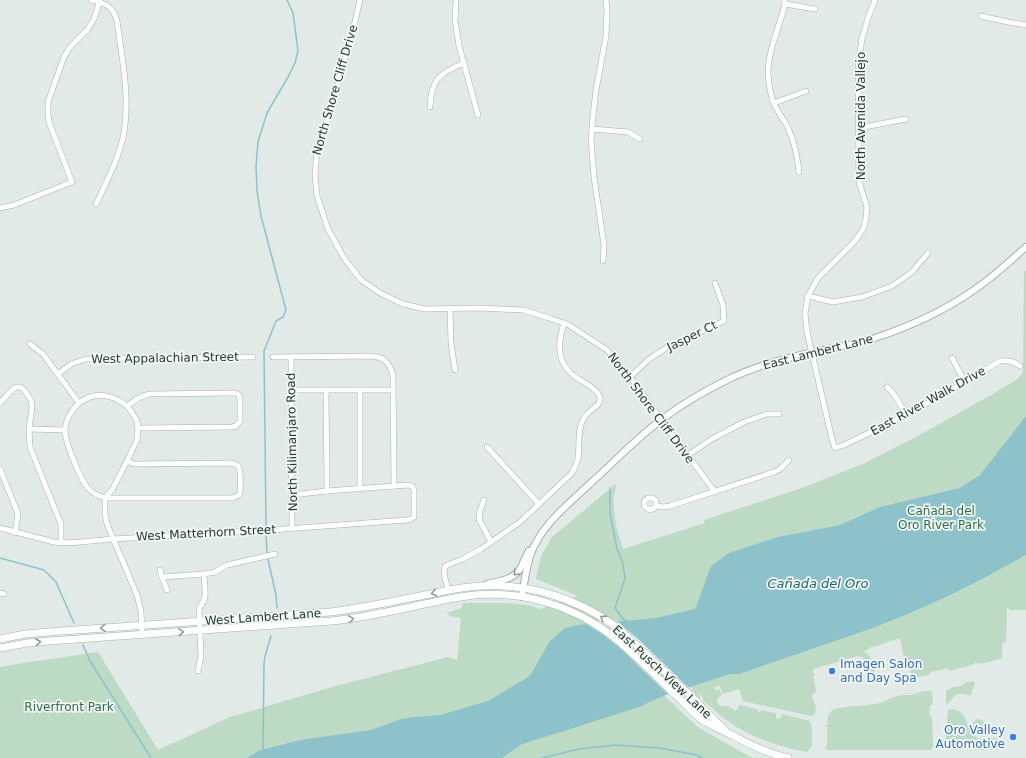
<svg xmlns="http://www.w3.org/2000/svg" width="1026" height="758" font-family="'DejaVu Sans',sans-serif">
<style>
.green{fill:#bcdac4}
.water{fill:#8ec2ca}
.pier{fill:#e1eae6}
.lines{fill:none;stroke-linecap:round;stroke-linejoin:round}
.stream{stroke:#8ec2ca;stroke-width:1.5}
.minor-casing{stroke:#a4b1ad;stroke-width:6}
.tertiary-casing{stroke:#a4b1ad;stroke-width:8}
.secondary-casing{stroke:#a1b5ae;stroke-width:8}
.minor{stroke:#fff;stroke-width:5}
.tertiary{stroke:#fff;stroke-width:6}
.secondary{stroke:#fff;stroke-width:7}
.oneway{stroke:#919c99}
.shop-dot{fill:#3f7fe0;stroke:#f1f7f4;stroke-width:1.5}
.labels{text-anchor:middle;stroke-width:3.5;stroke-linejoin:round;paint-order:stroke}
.street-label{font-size:12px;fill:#233933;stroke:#f1f7f4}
.park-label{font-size:12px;fill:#316c47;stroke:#f1f7f4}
.shop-label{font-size:12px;fill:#366cbe;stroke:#f1f7f4;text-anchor:start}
.water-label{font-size:13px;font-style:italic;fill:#23646f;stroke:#f1f7f4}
</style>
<rect width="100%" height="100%" fill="#e1eae6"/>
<g class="green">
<path d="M1026,270v340h-16l-3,-3 -1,1 1,3 -1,30 -1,1 -3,2v15c-8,0 -17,6 -25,4l-1,-1 -4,3 -23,6 -1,-3 -17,4 -2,3 -17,3 -2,-9h-3l-2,-5 -5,-26 -26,9 -2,-1c-2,3 -6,3 -8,6l6,4 6,21 -6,-5c-2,-8 -3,-15 -13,-16l-19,6 -23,6 -3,4 4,3 -3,1 3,16c-7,3 -3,9 0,14l-1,1 1,4 -2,4 -3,1 -68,-15 -4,-12 -16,5 -3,-8 1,-1 -7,2 1,3 4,-1 3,6 -3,2 -2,3 1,4 3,2h7l8,5 3,-5 2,-1 18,5 -1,1 1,2 2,-1 -1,-2 16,3v5l4,1 2,-5 28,7v1l2,6v18l-5,6c-28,-5 -55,-14 -78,-30 -9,-6 -17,-15 -26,-21v-4l-6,-5 4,5 -2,1 -8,-8 2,-1 -6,-7 -48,-10 60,56 46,26 9,4h-754v-91l11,-2 87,-13 60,98 72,-33 106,-31 112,-29 9,3 4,-42 -11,-2 -4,-3 16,-5 1,-5h45l20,2 12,4 38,-13 -42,-17 5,-23 11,-19 65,-54 -4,15 3,28 7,23 82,-26 -1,-3 98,-32 63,-25 51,-26 75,-42 27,-16v-1l5,-5 1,-101z"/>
<path d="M971,681l4,1v1l-4,12c-5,1 -8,-2 -13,-1 -5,1 -7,8 -12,11v-14l7,-4 8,-1 5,-4h4z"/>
<path d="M924,691h7l1,2 1,10 -3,2 -1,9 3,5 1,28 -3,3h-103l-2,-2 2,-3v-15l1,-3 -3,-1 3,-2c-1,-6 0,-11 6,-15l19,-3h8l20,-3 12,-6 11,-2h7z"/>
<path d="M953,709c20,5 10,27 29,30 6,1 11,-2 16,-1l1,9 -3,3h-48l-3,-3 3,-37z"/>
<path d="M977,719c6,1 14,6 15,13 -8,13 -28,-5 -15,-13z"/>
</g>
<path class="water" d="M1026,416v139l-44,24 -36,18 -43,19 -33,13 -131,45h-9l-64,21 -21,9 -3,2 -78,25 -42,13 -20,14h-255l11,-7 42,-11 71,-10 30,-11 14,-2 25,-2 48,-14 42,-25 20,-35 15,-13 13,-3 78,-7 39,-9 16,-43 18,-13 49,-16 62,-12 40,-18 80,-19 20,-13z"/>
<path class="pier" d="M615,620l21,17 54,52 -20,7 -50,-48 -19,-15 -18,-11z"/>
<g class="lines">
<g class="stream">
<path d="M610,488v25l7,36 6,15 2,14 -10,30 7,10 5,3"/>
<path d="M266,526l-2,-175 12,-30 7,-4 3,-7 -25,-94 -4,-25 -1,-25 2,-24 9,-29 21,-36 7,-14 3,-12 -5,-38 -6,-13"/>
<path d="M266,534l1,19"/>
<path d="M0,558l44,12 12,12 18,41"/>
<path d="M268,559l8,36 1,13"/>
<path d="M83,645l7,16 61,97"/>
<path d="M263,751l1,-87 1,-8 6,-20"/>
<path d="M542,758l37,-9 36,-4 44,3 38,7 5,3"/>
</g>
<defs>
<g id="minor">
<path d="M91,0c14,3 22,6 26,21 5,37 13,75 7,112 -5,25 -17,48 -28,71"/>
<path d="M360,0l-7,30 -22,78 -14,42 -2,25 2,21 11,33 16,29 17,22 19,13 23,11 22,5 54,-1 44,2 26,8 20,7 15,10 23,15 23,27 85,115"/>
<path d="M456,0l-1,20 4,26 19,69"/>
<path d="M785,0c0,8 -3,16 -6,24 -5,16 -11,33 -11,50 1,10 2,21 6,30 4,8 10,16 14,24 7,15 9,27 11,44"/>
<path d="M875,0l-7,18 -6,21 -4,25 1,118 8,25 -1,11 -2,9 -4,7 -6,8 -36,36 -10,18 -3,17 2,19 25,107 3,9 9,-3 62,-30 42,-23 52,-31c9,-1 13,0 20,5"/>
<path d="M785,4l30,5"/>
<path d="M981,16l27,6 18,3"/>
<path d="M774,103l32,-12"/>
<path d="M430,107c1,-27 9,-34 34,-44"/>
<path d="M859,128l47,-9"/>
<path d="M592,129l36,3 12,7"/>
<path d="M0,208l14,-3 58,-23 -23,-60 -1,-8v-12l16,-45 6,-10 17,-17 7,-11 6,-19"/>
<path d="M603,261l1,-16 -10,-68 -3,-37 2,-24 3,-26 10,-54 1,-27 -1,-9"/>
<path d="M808,296l25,6 29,-5 30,-11 20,-14 16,-19"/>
<path d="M450,309l1,34 4,27"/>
<path d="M30,344l13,10 36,49c-7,7 -13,16 -14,26 -1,11 15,49 22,58 4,5 11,9 18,11v16l2,10 30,71 4,16 1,23"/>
<path d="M273,357l98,-1c13,1 18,6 22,19l1,111"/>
<path d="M291,357l1,171"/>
<path d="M952,358l13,24"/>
<path d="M58,374l13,-10 15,-5 167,-2"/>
<path d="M630,377l18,-17 21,-14 55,-25 -1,-16 -8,-22"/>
<path d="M887,387c9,7 13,18 19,28"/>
<path d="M291,390h102"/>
<path d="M326,390l1,101"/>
<path d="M360,390v98"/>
<path d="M0,403l10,-11 6,-5h4l2,1 3,3 6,9 1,7 -3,22 1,18 31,77v19"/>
<path d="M79,403c16,-12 33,-9 48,3 8,-6 14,-11 24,-12l80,-1h5l3,2 1,3v23l-4,5 -4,1 -94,1"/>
<path d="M29,429l36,1"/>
<path d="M487,447l52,57"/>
<path d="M688,455l24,-16 32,-17 23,-8h12"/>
<path d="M0,469l18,45 -3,19"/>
<path d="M105,498h125c3,0 6,-1 9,-3 2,-3 2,-26 -1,-29 -2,-2 -4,-2 -6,-3l-98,1 -7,-3"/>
<path d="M105,498l7,-8 15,-29 10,-21 1,-12 -1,-7 -6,-10 -4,-5"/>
<path d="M484,500l-4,11 -1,8 12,23"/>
<path d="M656,506v-5l-3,-3h-5c-4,2 -5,5 -3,9l5,3 4,-2 2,-2 7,1 7,-1 104,-34 6,-3 9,-9"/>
<path d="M0,528l54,14c19,3 40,-2 59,-3l158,-9 136,-10 4,-1 3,-2v-27c-1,-4 -2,-4 -6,-5l-81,6 -35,4"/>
<path d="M160,570l2,7 42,-3c0,7 2,16 1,23 -1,6 -6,8 -6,15l2,44 -3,15"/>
<path d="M204,574l11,-2 12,-7 48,-11"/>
<path d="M162,577l5,13"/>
<path d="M448,590l-4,-17 1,-6 2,-2 16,-6 18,-10 39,-27 52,-49c3,-5 5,-10 6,-15 2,-12 -1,-24 4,-36 1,-3 5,-8 7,-10 4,-4 14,-8 10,-17 -3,-6 -11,-10 -17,-14 -4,-3 -11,-6 -14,-11 -12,-13 -9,-31 -4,-47"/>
<path d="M0,593l4,1"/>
</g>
<g id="tertiary">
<path d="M487,584c12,-3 26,-4 33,-15 3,-5 5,-12 9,-18"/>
<path d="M522,597c2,-14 4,-28 8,-41 11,-32 40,-53 64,-76 22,-20 43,-42 67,-60 22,-17 47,-31 72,-43 20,-9 42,-16 64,-21 26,-7 53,-10 78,-18 33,-11 67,-26 96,-46 20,-13 37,-29 55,-45"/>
</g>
<g id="secondary">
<path d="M0,639l25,-5 23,-2 282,-20c34,-4 68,-12 101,-18 13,-3 26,-6 39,-7 52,-6 104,9 146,40 12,9 22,20 33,30 15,14 30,28 45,42 10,10 19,21 30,30"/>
<path d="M0,648l27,-5 22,-2 282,-20c31,-3 62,-10 93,-17 16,-3 33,-7 50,-9 49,-4 98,10 137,40 24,19 47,43 69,64 7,7 14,15 22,21 9,5 18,10 28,14 20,10 36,19 58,24"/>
</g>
</defs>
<use href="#minor" class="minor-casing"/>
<use href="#tertiary" class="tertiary-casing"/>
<use href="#secondary" class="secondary-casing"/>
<use href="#minor" class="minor"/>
<use href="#tertiary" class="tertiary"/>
<use href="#secondary" class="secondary"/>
</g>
<defs><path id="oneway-chevron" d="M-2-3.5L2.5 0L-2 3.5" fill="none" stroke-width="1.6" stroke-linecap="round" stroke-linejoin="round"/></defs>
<g class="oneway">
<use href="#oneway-chevron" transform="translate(516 573) rotate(134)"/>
<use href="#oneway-chevron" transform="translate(434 593) rotate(168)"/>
<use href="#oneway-chevron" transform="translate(603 618) rotate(-147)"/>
<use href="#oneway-chevron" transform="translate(351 619) rotate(-8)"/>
<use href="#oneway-chevron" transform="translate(103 628) rotate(176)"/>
<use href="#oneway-chevron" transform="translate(181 632) rotate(-4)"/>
<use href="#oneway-chevron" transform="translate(38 642) rotate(-6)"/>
</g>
<g class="shop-dot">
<circle cx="832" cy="671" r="4"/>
<circle cx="1013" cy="737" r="4"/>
</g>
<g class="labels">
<g class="street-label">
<text transform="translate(335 90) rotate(-74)" y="4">North Shore Cliff Drive</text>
<text transform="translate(861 116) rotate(-90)" y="4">North Avenida Vallejo</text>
<text transform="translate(692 336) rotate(-26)" y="4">Jasper Ct</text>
<text transform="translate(818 352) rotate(-14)" y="4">East Lambert Lane</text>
<text transform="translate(165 358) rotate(-1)" y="4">West Appalachian Street</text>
<text transform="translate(928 401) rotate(-29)" y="4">East River Walk Drive</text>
<text transform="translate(651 408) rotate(53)" y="4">North Shore Cliff Drive</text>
<text transform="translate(292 442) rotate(-91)" y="4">North Kilimanjaro Road</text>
<text transform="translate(206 533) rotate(-3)" y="4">West Matterhorn Street</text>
<text transform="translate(263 617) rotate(-4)" y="4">West Lambert Lane</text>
<text transform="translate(662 672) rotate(43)" y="4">East Pusch View Lane</text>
</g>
<g class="park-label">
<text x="941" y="515">Cañada del<tspan x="941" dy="14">Oro River Park</tspan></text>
<text x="69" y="711">Riverfront Park</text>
</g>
<g class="shop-label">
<text x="840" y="668">Imagen Salon<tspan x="840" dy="14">and Day Spa</tspan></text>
<text x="1005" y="734" text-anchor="end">Oro Valley<tspan x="1005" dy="14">Automotive</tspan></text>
</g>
<g class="water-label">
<text x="818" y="588">Cañada del Oro</text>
</g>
</g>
</svg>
